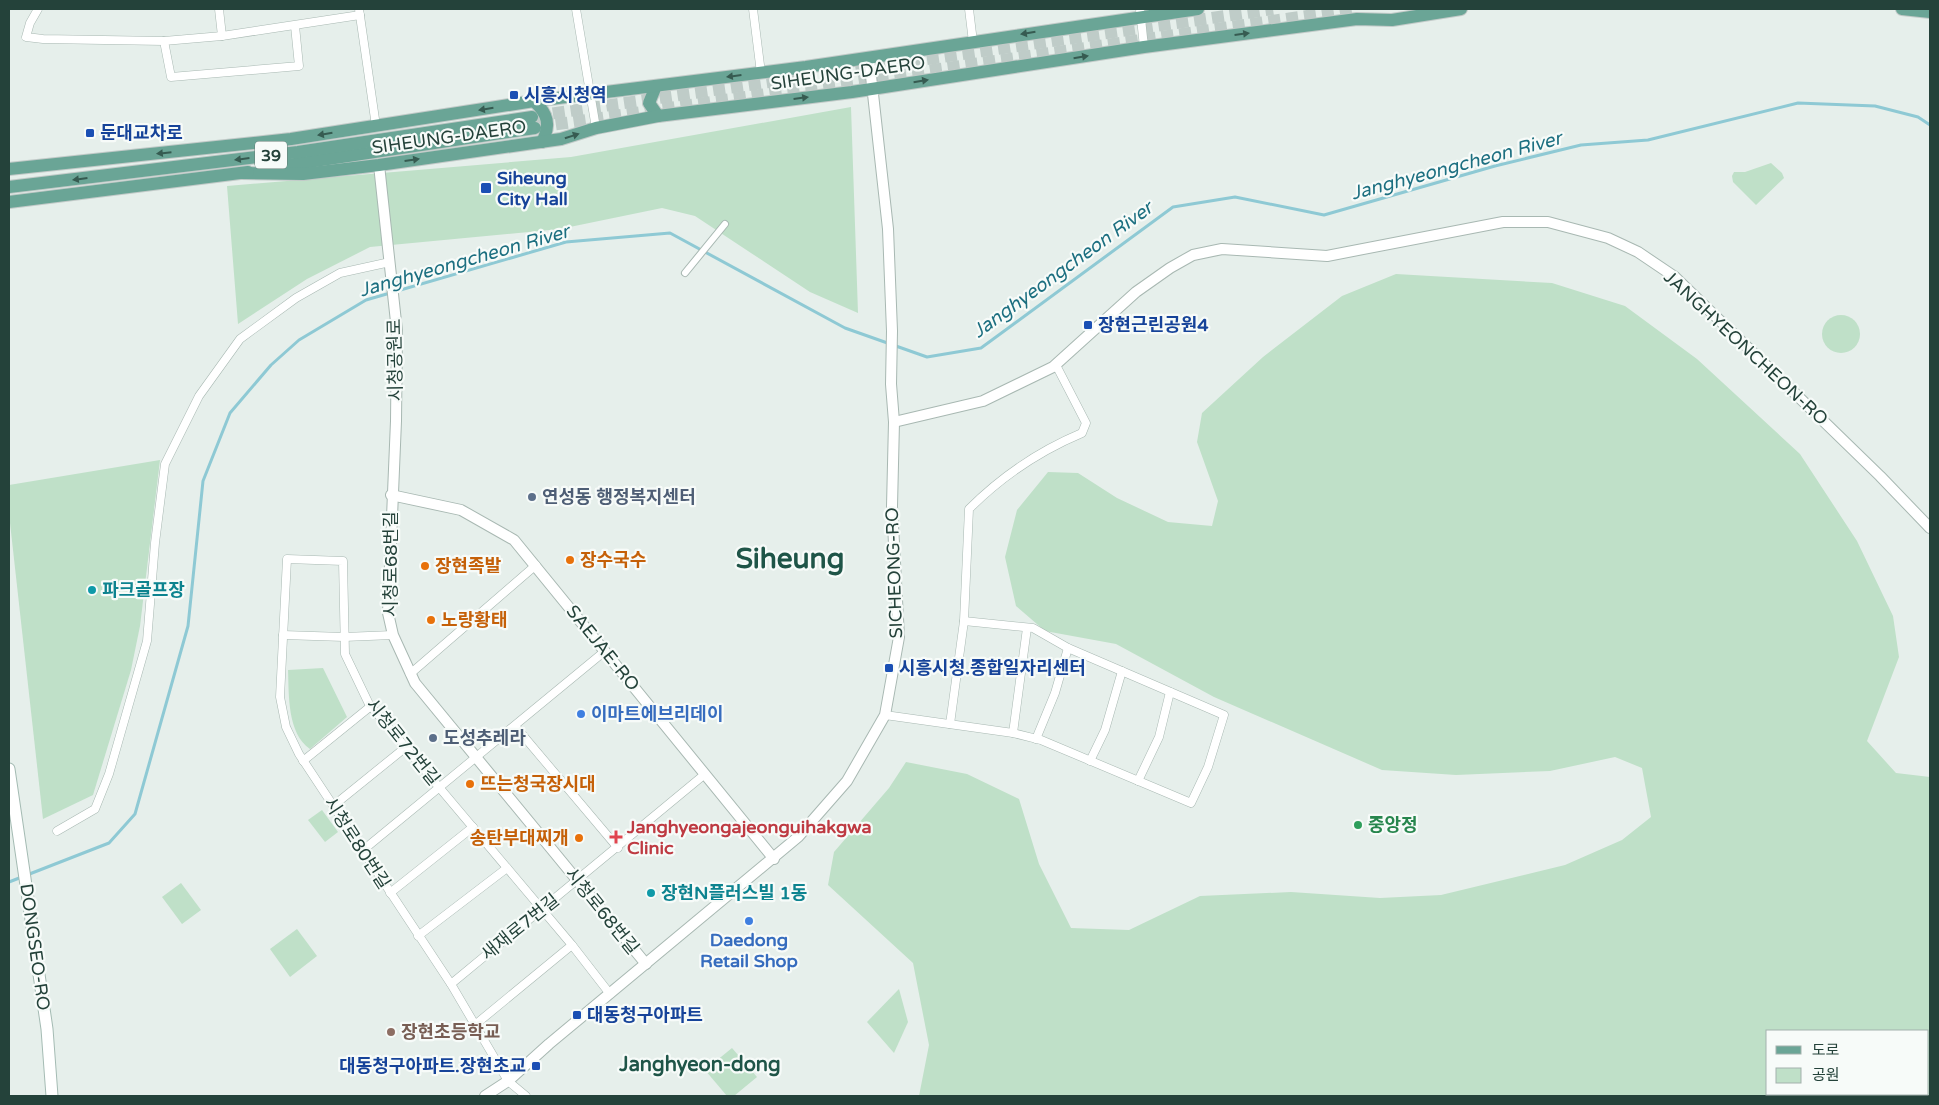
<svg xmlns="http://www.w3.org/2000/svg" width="1939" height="1105" font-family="'Varela Round','Noto Sans KR',sans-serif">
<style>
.green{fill:#bfe0c8;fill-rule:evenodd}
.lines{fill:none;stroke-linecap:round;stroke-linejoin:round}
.stream{stroke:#8ec9d4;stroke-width:3}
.primary-tunnel{stroke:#bfccc8;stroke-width:12;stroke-dasharray:12 6;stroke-linecap:butt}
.pedestrian-casing{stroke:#a8b8b2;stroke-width:8}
.minor-casing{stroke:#a8b8b2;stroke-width:9}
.tertiary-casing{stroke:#a8b8b2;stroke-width:12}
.secondary-casing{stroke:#a4bbb3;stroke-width:13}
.primary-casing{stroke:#c2cac8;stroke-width:14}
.pedestrian{stroke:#fff;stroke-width:6}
.minor{stroke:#fff;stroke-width:8}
.tertiary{stroke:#fff;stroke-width:10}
.secondary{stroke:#fff;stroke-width:11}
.primary{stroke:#6aa596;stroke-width:12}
.oneway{fill:#365b51}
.transit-dot{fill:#1a4fb4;stroke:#f7fbf9;stroke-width:2}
.service-dot{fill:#5c6f8a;stroke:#f7fbf9;stroke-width:2}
.food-dot{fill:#e8710a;stroke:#f7fbf9;stroke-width:2}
.culture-dot{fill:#0f9aa8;stroke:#f7fbf9;stroke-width:2}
.shop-dot{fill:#3f7fe0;stroke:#f7fbf9;stroke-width:2}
.leisure-dot{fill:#2e9e5b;stroke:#f7fbf9;stroke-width:2}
.health-dot{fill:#e0444e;stroke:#f7fbf9;stroke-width:2}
.education-dot{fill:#8d6e63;stroke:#f7fbf9;stroke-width:2}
.labels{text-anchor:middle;stroke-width:4.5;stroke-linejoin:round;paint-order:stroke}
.shield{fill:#f7fbf9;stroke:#637a73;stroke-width:1}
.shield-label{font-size:16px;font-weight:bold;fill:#24423a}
.street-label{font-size:18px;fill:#24423a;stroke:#f7fbf9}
.transit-label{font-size:18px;font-weight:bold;fill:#164399;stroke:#f7fbf9;text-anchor:start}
.service-label{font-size:18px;font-weight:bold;fill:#4e5e75;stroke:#f7fbf9;text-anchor:start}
.food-label{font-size:18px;font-weight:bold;fill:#c56008;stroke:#f7fbf9;text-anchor:start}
.culture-label{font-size:18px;font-weight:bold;fill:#0d838f;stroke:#f7fbf9;text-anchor:start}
.shop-label{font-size:18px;font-weight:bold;fill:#366cbe;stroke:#f7fbf9;text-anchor:start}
.leisure-label{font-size:18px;font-weight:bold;fill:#27864d;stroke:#f7fbf9;text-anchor:start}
.health-label{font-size:18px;font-weight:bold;fill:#be3a42;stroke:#f7fbf9;text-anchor:start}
.education-label{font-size:18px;font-weight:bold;fill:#785e54;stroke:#f7fbf9;text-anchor:start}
.water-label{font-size:19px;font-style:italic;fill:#1c6f80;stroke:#f7fbf9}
.quarter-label{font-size:20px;font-weight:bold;fill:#1f5548;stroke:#f7fbf9}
.town-label{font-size:28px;font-weight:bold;fill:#1f5548;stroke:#f7fbf9}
</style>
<rect width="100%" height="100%" fill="#e6efeb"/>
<g class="green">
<path d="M851,107l7,206 -48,-21 -115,-76 -33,-8 -102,21 -190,18 -63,32 -69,45 -11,-138 344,-29z"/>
<path d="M1771,163l11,10 2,5 -28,27 -23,-23 -1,-6 2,-4h11z"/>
<path d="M1396,274l156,9 73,23 72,53 103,95 57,87 36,75 6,41 -32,84 29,32 34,4v319h-1011l10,-51 -16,-82 -85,-78 6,-33 55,-64 17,-26 61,12 52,25 20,65 32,64 58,2 71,-34 91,-4 89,6 61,-3 124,-30 57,-25 29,-23 -9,-49 -27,-11 -65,14 -94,4 -74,-5 -168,-73 -98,-53 -71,-13 -29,-25 -11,-49 12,-47 31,-38 30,1 39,25 51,24 44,4 6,-25 -21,-59 5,-29 61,-56 79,-61zM1768,1031h160v63h-160z"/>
<circle cx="1841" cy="334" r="19"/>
<path d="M160,460l-20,166 -9,44 -38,125 -50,24 -34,-305v-29z"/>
<path d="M323,668l24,49 -37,32c-23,-16 -21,-54 -22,-79z"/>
<path d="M322,810l16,22 -13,10 -17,-22z"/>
<path d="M181,883l20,27 -19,14 -20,-27z"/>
<path d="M297,929l20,27 -27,21 -20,-28z"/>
<path d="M899,989l9,33 -14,31 -27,-31z"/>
<path d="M732,1048l25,29 -23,19h-7l-22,-26z"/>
</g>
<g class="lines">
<path class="stream" d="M9,882l100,-39 26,-29 53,-188 15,-145 27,-68 41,-48 28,-25 67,-40 200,-58 104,-9 175,95 82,29 54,-9 192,-141 62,-10 89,18 171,-49 86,-21 67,-5 150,-37 77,3 43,11 12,8"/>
<g class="primary-tunnel">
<path d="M535,116l738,-107"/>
<path d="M538,127l817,-118"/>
</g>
<defs>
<path id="pedestrian" d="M685,273l40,-49"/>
<g id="minor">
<path d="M38,9l-8,14 -4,14 17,2 121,2 58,-5 138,-21"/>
<path d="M219,9l3,27"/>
<path d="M359,9l17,117"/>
<path d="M576,9l20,119"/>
<path d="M753,9l8,64"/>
<path d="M969,9l4,33"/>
<path d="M1140,9l4,38"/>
<path d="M164,41l7,36 128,-11 -4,-40"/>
<path d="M283,635l61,2 49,-2"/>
<path d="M410,674l126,-109"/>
<path d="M885,715l128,18 28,7 150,63 17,-36 16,-52 -156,-67 -35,-20 -69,-7"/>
<path d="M950,724l14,-103 5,-112c32,-32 70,-58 113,-76l4,-10 -30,-58"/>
<path d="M515,726l103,122"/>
<path d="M1013,733l14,-105"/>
<path d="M1036,739l19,-46 13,-45"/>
<path d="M303,761l68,-55"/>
<path d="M1090,761l15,-31 17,-59"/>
<path d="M1138,781l21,-44 11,-45"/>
<path d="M333,806l73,-59"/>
<path d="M57,831l38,-22 14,-35 38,-133 8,-98 10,-79 34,-68 41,-57 56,-41 44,-25 50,-11"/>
<path d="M362,851l243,-200"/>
<path d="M390,893l83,-66"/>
<path d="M418,936l89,-68"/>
<path d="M451,984l254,-210"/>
<path d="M476,1024l96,-79"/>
<path d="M526,1096l-18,-15 -57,-97 -152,-230 -13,-27 -6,-30 7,-138 56,2 2,93 24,50 203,241 38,49"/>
</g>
<g id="tertiary">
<path d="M379,165l18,166 -1,90 -8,192 5,22 22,48 231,281"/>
<path d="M894,422l89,-21 70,-34 83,-75 34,-24 23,-13 29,-6 105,7 176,-34h45l60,16 30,14 37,25 205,199 50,52"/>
<path d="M391,495l70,15 53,30 260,319"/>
<path d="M485,1096l23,-15 41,-37 249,-207 49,-56 38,-66 14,-78 -7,-131 2,-84 -3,-38 1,-53 -4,-102 -19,-171"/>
</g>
<path id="secondary" d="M9,769l38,260 5,67"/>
<g id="primary">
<path d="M1902,9l28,3"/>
<path d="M656,86l-7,17 9,13"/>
<path d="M534,101c14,13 17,24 8,41"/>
<path d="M268,168l267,-40"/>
<path d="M9,169l282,-30 243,-38 272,-34 392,-58"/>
<path d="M242,173l61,1 76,-9 182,-26 35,-11 62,-12 194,-24 292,-45 213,-28 35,1 69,-11"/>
<path d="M9,187l289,-35 234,-35"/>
<path d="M9,202l239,-30"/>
</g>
</defs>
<use href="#pedestrian" class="pedestrian-casing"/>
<use href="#minor" class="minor-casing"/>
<use href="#tertiary" class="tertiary-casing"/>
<use href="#secondary" class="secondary-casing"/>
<use href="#primary" class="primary-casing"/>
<use href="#pedestrian" class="pedestrian"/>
<use href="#minor" class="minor"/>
<use href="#tertiary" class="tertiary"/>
<use href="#secondary" class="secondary"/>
<use href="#primary" class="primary"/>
</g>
<defs><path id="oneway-solid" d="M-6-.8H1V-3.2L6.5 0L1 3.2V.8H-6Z" transform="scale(1.25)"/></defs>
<g class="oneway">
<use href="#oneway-solid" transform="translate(1028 33) rotate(171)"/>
<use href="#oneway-solid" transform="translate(1242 34) rotate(-7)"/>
<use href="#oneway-solid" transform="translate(1081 57) rotate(-9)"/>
<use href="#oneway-solid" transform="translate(734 76) rotate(173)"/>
<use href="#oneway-solid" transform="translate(921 81) rotate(-9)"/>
<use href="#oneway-solid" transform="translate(801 98) rotate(-7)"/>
<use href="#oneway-solid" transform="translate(486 109) rotate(171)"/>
<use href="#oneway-solid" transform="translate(325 134) rotate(171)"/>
<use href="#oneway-solid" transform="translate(572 136) rotate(-18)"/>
<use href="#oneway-solid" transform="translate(164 153) rotate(174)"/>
<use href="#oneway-solid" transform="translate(242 159) rotate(173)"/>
<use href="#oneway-solid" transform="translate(412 160) rotate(-8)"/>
<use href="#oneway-solid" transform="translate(80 179) rotate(173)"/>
</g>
<g class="transit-dot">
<rect x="509" y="90" width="10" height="10" rx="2.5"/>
<rect x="85" y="128" width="10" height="10" rx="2.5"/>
<rect x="480" y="182" width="12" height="12" rx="2.5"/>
<rect x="1083" y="320" width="10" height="10" rx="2.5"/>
<rect x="884" y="663" width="10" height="10" rx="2.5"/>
<rect x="572" y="1010" width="10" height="10" rx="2.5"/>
<rect x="531" y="1061" width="10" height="10" rx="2.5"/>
</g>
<g class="service-dot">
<circle cx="532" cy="497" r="5"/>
<circle cx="433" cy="738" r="5"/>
</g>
<g class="food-dot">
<circle cx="570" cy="560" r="5"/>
<circle cx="425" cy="566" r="5"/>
<circle cx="431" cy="620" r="5"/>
<circle cx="470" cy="784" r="5"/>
<circle cx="579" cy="838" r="5"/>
</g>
<g class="culture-dot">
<circle cx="92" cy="590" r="5"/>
<circle cx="651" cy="893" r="5"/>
</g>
<g class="shop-dot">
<circle cx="581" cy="714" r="5"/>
<circle cx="749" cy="921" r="5"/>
</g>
<circle class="leisure-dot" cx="1358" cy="825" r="5"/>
<path class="health-dot" d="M613.5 829.5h5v5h5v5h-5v5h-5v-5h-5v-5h5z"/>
<circle class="education-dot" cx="391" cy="1032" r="5"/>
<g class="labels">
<rect class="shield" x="255" y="141.5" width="32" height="27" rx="4"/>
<g class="shield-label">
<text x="271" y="161">39</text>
</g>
<g class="street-label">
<text transform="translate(848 73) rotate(-8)" y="6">SIHEUNG-DAERO</text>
<text transform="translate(449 137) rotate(-8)" y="6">SIHEUNG-DAERO</text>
<text transform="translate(1746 348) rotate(43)" y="6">JANGHYEONCHEON-RO</text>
<text transform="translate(395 360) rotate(-91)" y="6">시청공원로</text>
<text transform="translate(391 564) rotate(-90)" y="6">시청로68번길</text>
<text transform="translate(894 573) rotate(-92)" y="6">SICHEONG-RO</text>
<text transform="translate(603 648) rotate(51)" y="6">SAEJAE-RO</text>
<text transform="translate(403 742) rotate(51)" y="6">시청로72번길</text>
<text transform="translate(357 843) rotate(57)" y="6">시청로80번길</text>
<text transform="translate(602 911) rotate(51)" y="6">시청로68번길</text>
<text transform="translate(520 927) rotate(-39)" y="6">새재로7번길</text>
<text transform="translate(35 947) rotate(82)" y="6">DONGSEO-RO</text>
</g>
<g class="transit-label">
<text x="524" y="101">시흥시청역</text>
<text x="100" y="139">둔대교차로</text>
<text x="497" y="184">Siheung<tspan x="497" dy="21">City Hall</tspan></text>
<text x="1098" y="331">장현근린공원4</text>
<text x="899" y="674">시흥시청.종합일자리센터</text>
<text x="587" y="1021">대동청구아파트</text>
<text x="526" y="1072" text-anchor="end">대동청구아파트.장현초교</text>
</g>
<g class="service-label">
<text x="542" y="503">연성동 행정복지센터</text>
<text x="443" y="744">도성추레라</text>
</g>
<g class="food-label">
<text x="580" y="566">장수국수</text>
<text x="435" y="572">장현족발</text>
<text x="441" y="626">노랑황태</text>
<text x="480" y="790">뜨는청국장시대</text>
<text x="569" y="844" text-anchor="end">송탄부대찌개</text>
</g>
<g class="culture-label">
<text x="102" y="596">파크골프장</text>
<text x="661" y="899">장현N플러스빌 1동</text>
</g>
<g class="shop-label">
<text x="591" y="720">이마트에브리데이</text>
<text x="749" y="946" text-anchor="middle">Daedong<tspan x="749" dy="21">Retail Shop</tspan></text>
</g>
<g class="leisure-label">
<text x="1368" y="831">중앙정</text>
</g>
<g class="health-label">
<text x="627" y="833">Janghyeongajeonguihakgwa<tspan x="627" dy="21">Clinic</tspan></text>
</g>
<g class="education-label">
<text x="401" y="1038">장현초등학교</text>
</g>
<g class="water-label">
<text transform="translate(1456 165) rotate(-15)" y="7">Janghyeongcheon River</text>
<text transform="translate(464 260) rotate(-16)" y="7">Janghyeongcheon River</text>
<text transform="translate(1062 269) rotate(-36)" y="7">Janghyeongcheon River</text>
</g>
<g class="quarter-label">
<text x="700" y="1071">Janghyeon-dong</text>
</g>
<g class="town-label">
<text x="790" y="568">Siheung</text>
</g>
</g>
<rect width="1939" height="1105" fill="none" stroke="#24423a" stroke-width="20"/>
<rect x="1766" y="1030" width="162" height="65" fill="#f7fbf9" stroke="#a3b1ad"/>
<rect x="1776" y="1046" width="25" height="8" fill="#6aa596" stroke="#a3b1ad"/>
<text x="1812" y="1055" font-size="15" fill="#24423a">도로</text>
<rect x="1776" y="1068" width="25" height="15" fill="#bfe0c8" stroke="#a3b1ad"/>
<text x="1812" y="1080" font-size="15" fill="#24423a">공원</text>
</svg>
